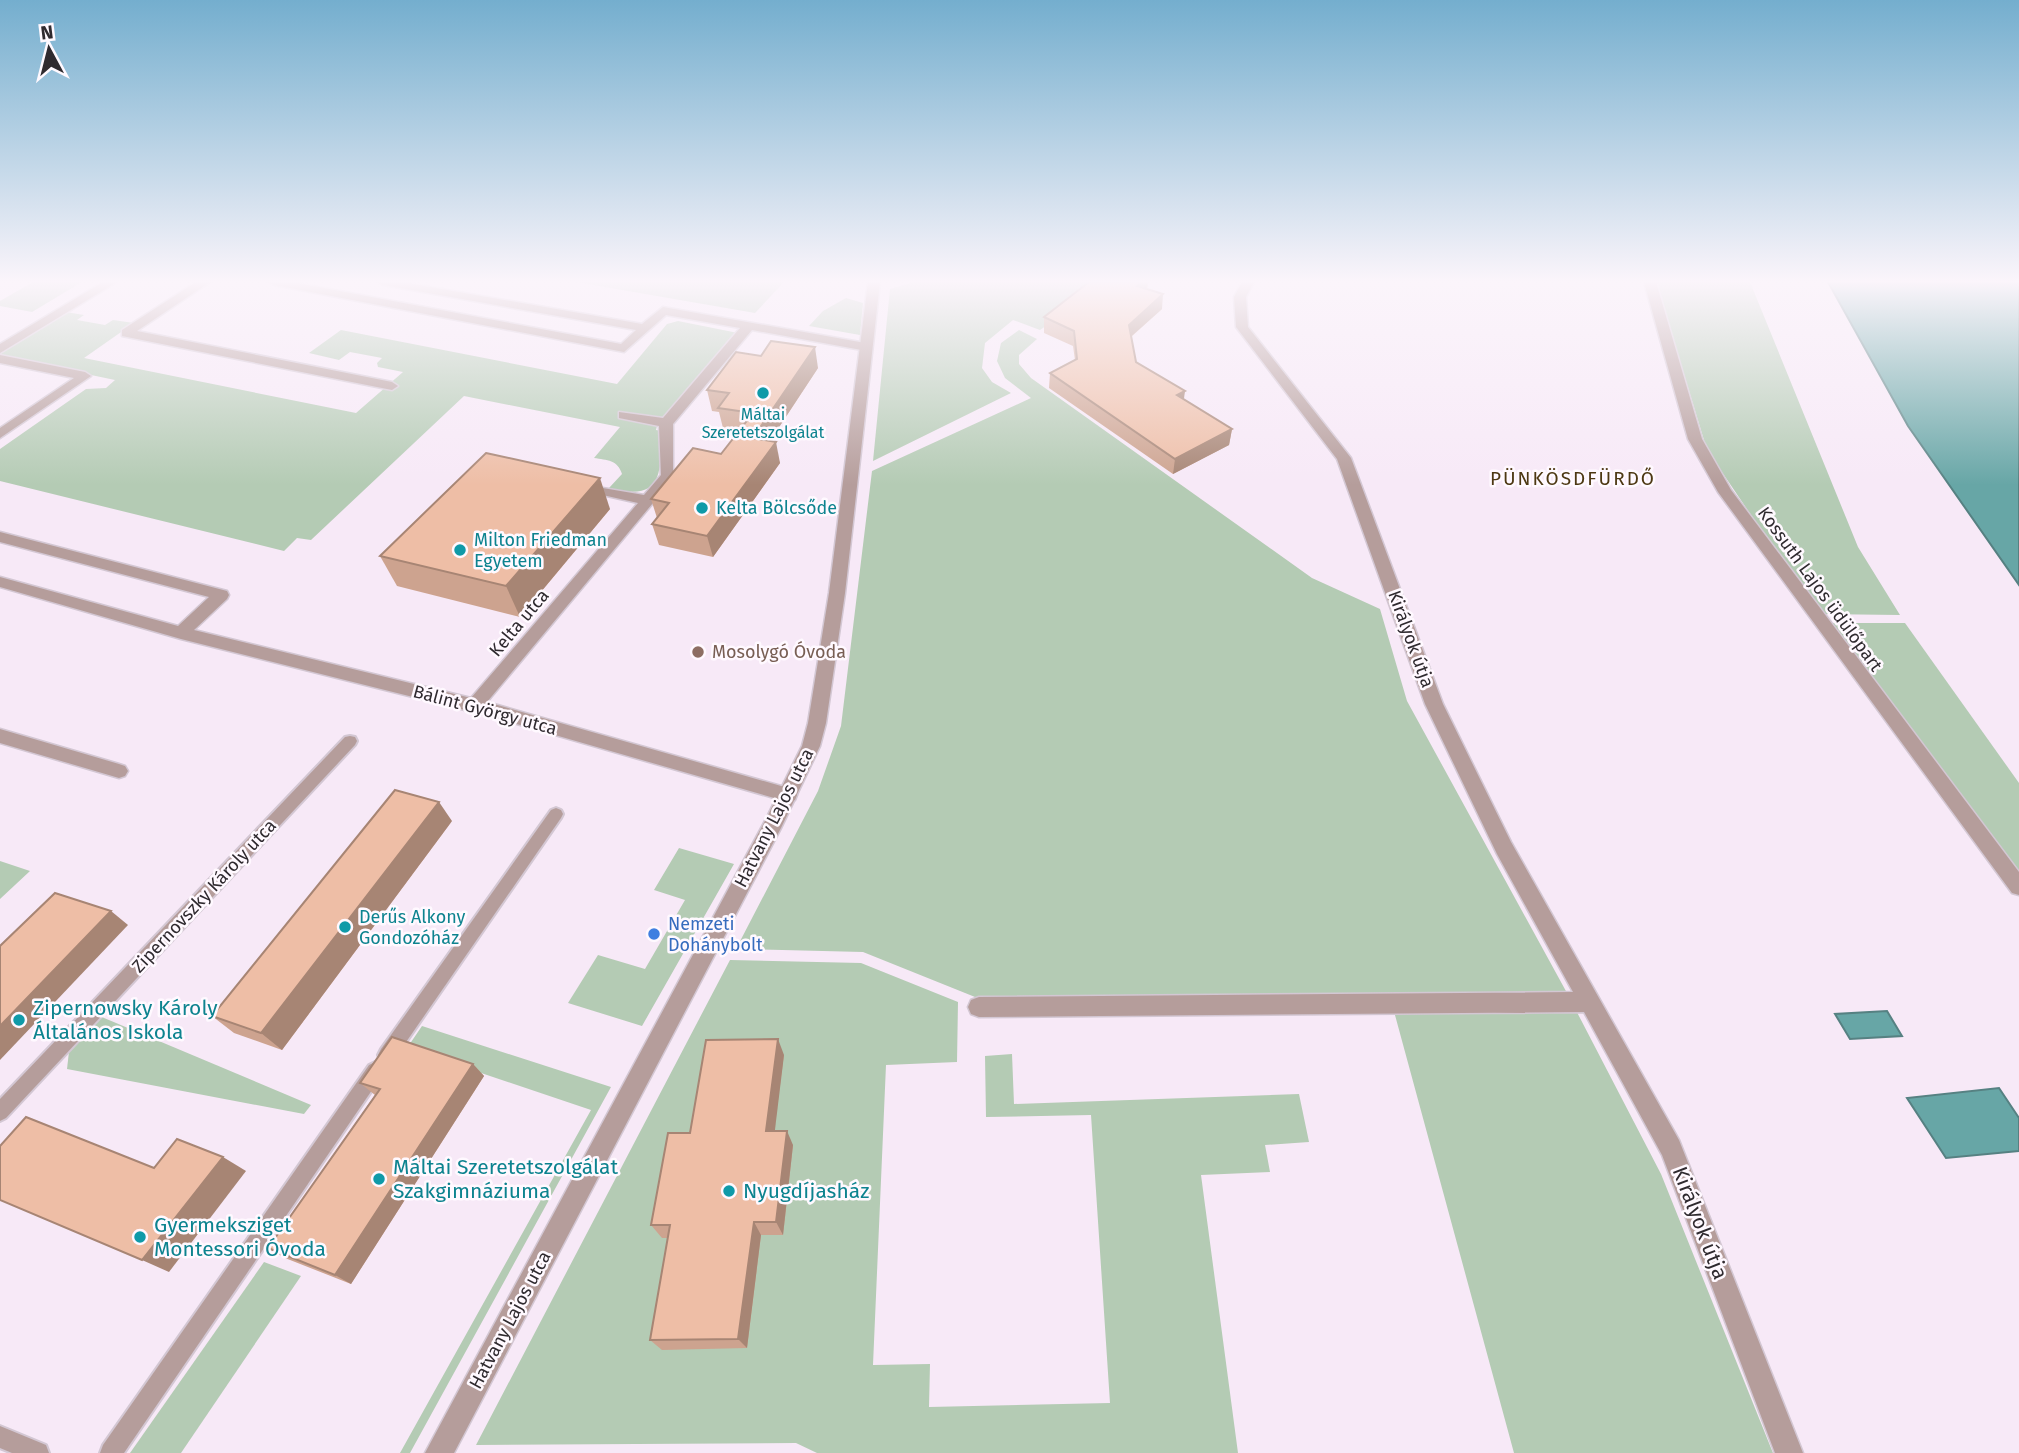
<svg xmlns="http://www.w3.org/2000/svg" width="2019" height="1453" font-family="'Fira Sans',sans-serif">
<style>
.green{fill:#b4cbb4}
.water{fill:#67a6a6;stroke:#568182;stroke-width:2}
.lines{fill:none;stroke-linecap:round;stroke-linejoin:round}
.pedestrian-casing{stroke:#d3c7d3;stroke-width:4}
.minor-casing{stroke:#d3c7d3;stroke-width:3}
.tertiary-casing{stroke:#d3c7d3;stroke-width:3}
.pedestrian{fill:#b59d9b;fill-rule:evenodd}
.minor{fill:#b59d9b;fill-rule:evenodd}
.tertiary{fill:#b59d9b;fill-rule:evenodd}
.wall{fill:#cda38f}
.shaded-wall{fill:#a78574}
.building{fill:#eebea6;stroke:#a78574;stroke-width:2}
.culture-dot{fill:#0f9aa8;stroke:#fff9ff;stroke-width:2.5}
.education-dot{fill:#8d6e63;stroke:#fff9ff;stroke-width:2.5}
.shop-dot{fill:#3f7fe0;stroke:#fff9ff;stroke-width:2.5}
.labels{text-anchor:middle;stroke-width:5;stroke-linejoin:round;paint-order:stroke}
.far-culture-label{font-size:16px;fill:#0d838f;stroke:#fff9ff}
.culture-label{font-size:18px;fill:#0d838f;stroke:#fff9ff;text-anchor:start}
.street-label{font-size:18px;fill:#2f2a2f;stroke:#fff9ff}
.education-label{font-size:18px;fill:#785e54;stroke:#fff9ff;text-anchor:start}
.shop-label{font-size:18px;fill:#366cbe;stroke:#fff9ff;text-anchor:start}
.neighbourhood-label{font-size:19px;letter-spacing:2px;fill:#4d3813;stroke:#fff9ff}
.near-culture-label{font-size:21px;fill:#0d838f;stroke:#fff9ff;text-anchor:start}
.near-street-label{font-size:21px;fill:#2f2a2f;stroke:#fff9ff}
</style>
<rect width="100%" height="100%" fill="#f7e9f7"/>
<g class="green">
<path d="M33,282h49l-50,30 -32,-6v-5z"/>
<path d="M576,282h208l-29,31z"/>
<path d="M914,282h195l-69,48 -27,-10 -28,23 -3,25 10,14 19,11 -138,68 17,-172z"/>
<path d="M1656,282h94l108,265 42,68 -82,-1 -111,-164z"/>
<path d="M846,298l17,5 -3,32 -51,-9 14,-15z"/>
<path d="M66,312l18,3 -7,5 28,5 8,-5 21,3 -50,35 272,55 47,-41 -25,-5 -1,-4 5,-5 -32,-6 -11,8 -30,-7 32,-23 276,54 50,-60 11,-3 60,12 -81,93 -1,4 5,1c0,43 2,71 -52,57l13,-14c-4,-14 -15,-14 -28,-16l26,-31 -156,-31 -153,144 -14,-2 -13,13 -284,-70v-32l86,-60 20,-1 9,-8 -115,-24v-3z"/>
<path d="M1019,330l18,9 -18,16v9l12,14 281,200 68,31 27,92 160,292 94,181 112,279h-259l-125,-460 -409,6 -117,-47 -127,-3 82,-158 23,-65 31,-255 159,-73 -26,-20 -8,-17 4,-18z"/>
<path d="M1826,623h79l114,160v96z"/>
<path d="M679,848l55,16 -92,162 -74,-23 30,-48 47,14 40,-69 -31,-10z"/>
<path d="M0,861l30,10 -30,28z"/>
<path d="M730,960l131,3 97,39 -1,60 -71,3 -13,300 57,-1 -1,43 181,-4 -19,-288 -105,2 -1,-61 27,-2 2,50 285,-10 10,48 -44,3 5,27 -69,3 37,278h-421l-21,-10 -320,2z"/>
<path d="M97,1015l214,90 -7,9 -237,-45 3,-26z"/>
<path d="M422,1026l189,61 -201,366h-10l191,-343 -184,-62z"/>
<path d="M264,1262l37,14 -120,177h-51z"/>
</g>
<g class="water">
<path d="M1828,282h191v303l-111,-159z"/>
<path d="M1887,1011l15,25 -52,3 -15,-25z"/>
<path d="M1999,1088l20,30v33l-73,7 -39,-60z"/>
</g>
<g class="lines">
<defs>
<g id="pedestrian">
<path d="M350,736l5,1 2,4 -2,4 -349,373 -6,3v-22l345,-362z"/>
<path d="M556,808l5,2 2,4 -2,4 -168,243 -6,2 -6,-2 -3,-6 3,-6 170,-239z"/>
<path d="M375,1062l6,3 3,6 -3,6 -257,376h-24l3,-8 266,-380z"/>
<path d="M0,1426l46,19 3,8h-37l-12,-5z"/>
</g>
<g id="minor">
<path d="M103,282h14l-117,71v-9z"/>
<path d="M196,282h14l-73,49 255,51 6,4 -6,4 -270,-54v-6z"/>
<path d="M268,282h24l329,62 15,-14 -253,-45 -6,-3h25l240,42 21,-17 208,37v6l-4,1 -115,-21 -79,94v55l-186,223 308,88 2,5 -2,5 -7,2 -299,-86 -308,-77 -181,-52v-10l178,49 31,-29 -209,-55v-10l227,59 2,4 -2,4 -33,31 277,68 167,-195 -53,-12v-6l59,10 17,-20 -2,-49 -40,-8v-6l44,6 77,-90 -74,-13 -42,37 -350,-67z"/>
<path d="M1242,282h12l-8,15 2,30 103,131 92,246 68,138 168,298 124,313h-28l-113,-298 -78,-143 -605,5 -8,-3 -3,-7 3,-7 8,-3 594,-5 -76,-138 -72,-150 -88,-245 -101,-132 -2,-30z"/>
<path d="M1644,282h12l46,157 29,51 288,382v23l-7,-2 -294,-401 -30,-53z"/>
<path d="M0,355l85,17 6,4 -91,62v-10l74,-50 -74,-15z"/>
<path d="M0,729l119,35 6,2 3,5 -3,5 -6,2 -119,-35z"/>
</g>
<path id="tertiary" d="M868,282h12l-35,311 -19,130 -6,23 -39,82 -327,625h-29l341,-634 36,-73 6,-23 21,-130z"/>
</defs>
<use href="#pedestrian" class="pedestrian-casing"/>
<use href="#minor" class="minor-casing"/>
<use href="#tertiary" class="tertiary-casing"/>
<use href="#pedestrian" class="pedestrian"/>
<use href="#minor" class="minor"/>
<use href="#tertiary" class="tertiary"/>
</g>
<g class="wall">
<path d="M1107,282h41l-1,7 15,20 -31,28 5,25 48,38 48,29 -3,16 -56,29 -124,-86 1,-15 25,-13 -2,-14 -29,-13v-16z"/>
<path d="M818,368l-48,73 10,22 -67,94 -54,-12 -7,-21 5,-6 -6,-19 70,-45 18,-23 -16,-3 -4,-16 -7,-1 -5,-21z"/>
<path d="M610,509l-90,108 -123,-31 -17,-30z"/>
<path d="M452,821l-170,229 -48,-17 -22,-17z"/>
<path d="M784,1055l-10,76 19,14 -10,90h-22l-14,113 -85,2 -12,-10 18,-102h-6l-11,-13 39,-92z"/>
<path d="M473,1064l11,12 -133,208 -66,-26 -17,-10 107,-153 -15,-12z"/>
</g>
<g class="shaded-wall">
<path d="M1141,282h7l-1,7 -10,-3z"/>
<path d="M1163,294l-1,15 -35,31 2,-15z"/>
<path d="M815,347l3,21 -60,91 -5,-21z"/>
<path d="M1185,391l-2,15 -6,-11z"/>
<path d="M1232,429l-3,16 -56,29 2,-15z"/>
<path d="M776,442l4,21 -67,94 -6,-21z"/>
<path d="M600,478l10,31 -90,108 -14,-31z"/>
<path d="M439,802l13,19 -170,229 -21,-17z"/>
<path d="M111,911l17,14 -128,135v-34z"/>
<path d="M778,1039l6,16 -11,91 -7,-15z"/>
<path d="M473,1064l11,12 -133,208 -16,-9z"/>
<path d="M787,1131l6,14 -10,90 -7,-13z"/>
<path d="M223,1157l23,14 -77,101 -27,-12z"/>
<path d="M754,1222l7,13 -14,113 -9,-9z"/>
</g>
<g class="building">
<path d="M1089,282h52l-4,4 26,8 -34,31 7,37 49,29 -8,4 55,34 -57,30 -125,-86 27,-14 -3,-28 -30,-14z"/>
<path d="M771,341l44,6 -62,91 23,4 -69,94 -55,-12 17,-21 -18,-4 42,-51 28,6 32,-41 -35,-5 11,-15 -22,-3 29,-38 25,4z"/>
<path d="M486,453l114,25 -94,108 -126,-30z"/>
<path d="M395,790l44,12 -178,231 -49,-17z"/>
<path d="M55,893l56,18 -111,115v-80z"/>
<path d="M392,1037l81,27 -138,211 -67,-27 112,-159 -20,-6z"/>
<path d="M778,1039l-12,92h21l-11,91h-22l-16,117 -88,1 20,-115h-19l17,-92h22l16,-93z"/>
<path d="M26,1117l128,51 23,-29 46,18 -81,103 -142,-60v-54z"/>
</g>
<linearGradient id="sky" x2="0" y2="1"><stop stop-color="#74aece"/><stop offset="0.58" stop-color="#fbf5fb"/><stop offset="1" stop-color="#fbf5fb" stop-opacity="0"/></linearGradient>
<rect width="2019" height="485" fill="url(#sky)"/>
<g class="culture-dot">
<circle cx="763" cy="393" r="7"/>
<circle cx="702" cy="508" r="7"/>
<circle cx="460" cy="550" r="7"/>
<circle cx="345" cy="927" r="7"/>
<circle cx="19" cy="1020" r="7"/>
<circle cx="379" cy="1179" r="7"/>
<circle cx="729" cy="1191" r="7"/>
<circle cx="140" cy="1237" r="7"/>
</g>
<circle class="education-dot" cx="698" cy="652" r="7"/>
<circle class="shop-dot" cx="654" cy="934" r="7"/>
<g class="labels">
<g class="far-culture-label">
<text x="763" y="420">Máltai<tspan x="763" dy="18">Szeretetszolgálat</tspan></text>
</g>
<g class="culture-label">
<text x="716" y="514">Kelta Bölcsőde</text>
<text x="474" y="546">Milton Friedman<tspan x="474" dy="21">Egyetem</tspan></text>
<text x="359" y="923">Derűs Alkony<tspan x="359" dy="21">Gondozóház</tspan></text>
</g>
<g class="street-label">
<text transform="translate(1820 589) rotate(54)" y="6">Kossuth Lajos üdülőpart</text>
<text transform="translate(519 623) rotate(-50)" y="6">Kelta utca</text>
<text transform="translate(1411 639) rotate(70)" y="6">Királyok útja</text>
<text transform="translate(485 710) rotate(15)" y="6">Bálint György utca</text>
<text transform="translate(774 818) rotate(-63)" y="6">Hatvany Lajos utca</text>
<text transform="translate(204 896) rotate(-47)" y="6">Zipernovszky Károly utca</text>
<text transform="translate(510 1320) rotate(-62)" y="6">Hatvany Lajos utca</text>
</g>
<g class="education-label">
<text x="712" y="658">Mosolygó Óvoda</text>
</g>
<g class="shop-label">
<text x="668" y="930">Nemzeti<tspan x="668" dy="21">Dohánybolt</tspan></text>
</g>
<g class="neighbourhood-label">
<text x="1573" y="485">PÜNKÖSDFÜRDŐ</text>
</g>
<g class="near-culture-label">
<text x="33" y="1015">Zipernowsky Károly<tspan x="33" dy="24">Általános Iskola</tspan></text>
<text x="393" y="1174">Máltai Szeretetszolgálat<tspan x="393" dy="24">Szakgimnáziuma</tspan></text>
<text x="743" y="1198">Nyugdíjasház</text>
<text x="154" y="1232">Gyermeksziget<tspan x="154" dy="24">Montessori Óvoda</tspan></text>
</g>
<g class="near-street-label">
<text transform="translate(1700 1223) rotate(69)" y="7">Királyok útja</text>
</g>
</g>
<g transform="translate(49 49) rotate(353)" stroke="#fff9ff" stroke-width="5" paint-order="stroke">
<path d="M0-5L12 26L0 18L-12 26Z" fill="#2f2a2f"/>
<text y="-10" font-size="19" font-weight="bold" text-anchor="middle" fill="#2f2a2f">N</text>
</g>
</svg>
